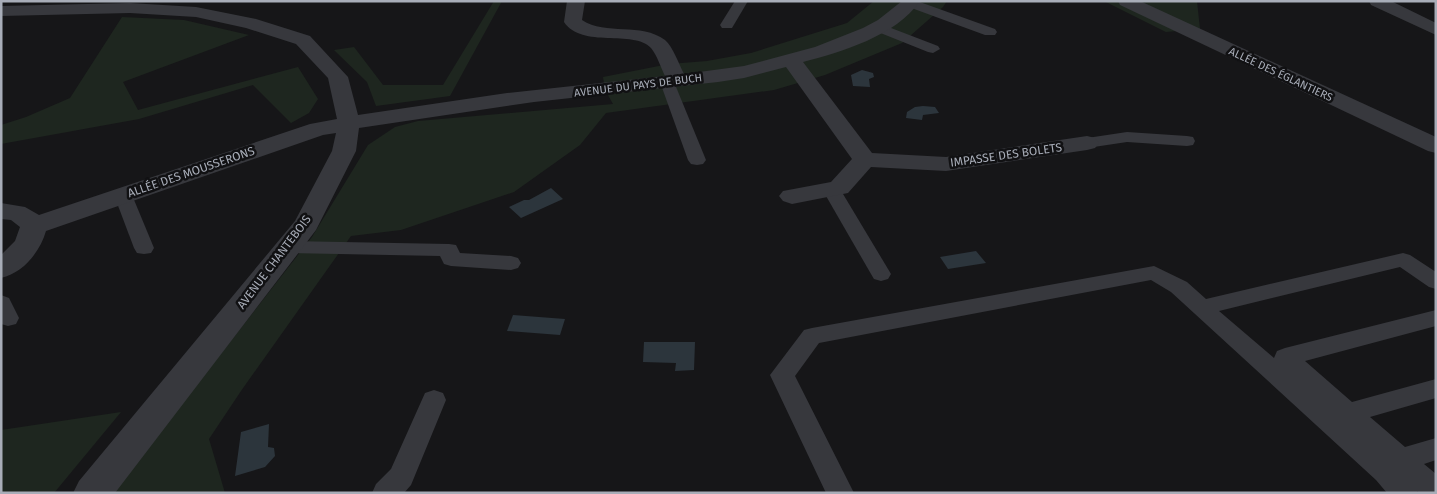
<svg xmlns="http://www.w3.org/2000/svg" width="1437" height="494" font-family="'Fira Sans',sans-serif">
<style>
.green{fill:#1e261f}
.water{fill:#2c353c}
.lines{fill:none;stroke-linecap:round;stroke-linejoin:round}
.service{fill:#37383d;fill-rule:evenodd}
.minor{fill:#37383d;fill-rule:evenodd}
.labels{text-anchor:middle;stroke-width:5;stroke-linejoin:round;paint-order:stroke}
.far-street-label{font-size:11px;fill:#a8adb8;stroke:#111113}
.street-label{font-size:12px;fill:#a8adb8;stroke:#111113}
</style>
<rect width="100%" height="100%" fill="#161618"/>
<g class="green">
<path d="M494,1h8l-52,95 -74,10 -9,-24 -33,-32 20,-3 29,38h60z"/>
<path d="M874,1h73l-4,6 -41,36 -77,32 -51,15 -168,23 -26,32 -66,47 -113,38 -50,6 -110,155 -32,48 16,54h-113l200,-256 56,-92 27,-18 23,-6 195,-17 -8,-14 -2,-13 66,-13 38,-3 44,-8 96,-30z"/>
<path d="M1104,1h93l3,28 -34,3z"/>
<path d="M122,17l62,3 65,15 -126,47 15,28 160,-43 20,32 -9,14 -18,10 -38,-38 -114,34 -138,25v-19l25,-8 44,-19z"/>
<path d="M121,412l-67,81h-53v-63z"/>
</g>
<g class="water">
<path d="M862,70l11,3 1,4 -5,2 1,8 -17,-1 -2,-11z"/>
<path d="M923,106l12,1 4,6 -16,2 -1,5 -16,-2 1,-6 8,-5z"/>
<path d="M551,188l12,11 -42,19 -12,-11 15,-7h5z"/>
<path d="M976,251l10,12 -38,6 -8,-12z"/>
<path d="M513,315l52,4 -5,16 -53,-4z"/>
<path d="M644,342h51l-1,28 -19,1 1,-8 -33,-1z"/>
<path d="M269,424l-1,23 6,1 1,8 -10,11 -30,9 6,-44z"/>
</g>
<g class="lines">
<g class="service">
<path d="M735,1h13l-16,27h-10l-2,-3z"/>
<path d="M905,1h12l78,28 2,3 -2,3h-10l-79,-29z"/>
<path d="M878,23l60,23 2,3 -7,4 -5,-1 -55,-22 -2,-3 2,-3z"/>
<path d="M667,78l5,1 2,3 32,78 -3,4 -6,1 -6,-1 -3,-4 -28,-78 2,-3z"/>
<path d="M1127,132l60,4 6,1 2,4 -2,4 -6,1 -60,-4 -40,6 -6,-1 -2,-4 2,-4 6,-1z"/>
<path d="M831,184l6,1 3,4 51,85 -3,5 -7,2 -7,-2 -3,-5 -49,-85 3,-4z"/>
<path d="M123,189l7,2 2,4 22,53 -3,5 -7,1 -7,-1 -3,-5 -20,-53 2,-4z"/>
<path d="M288,241l161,3 7,1 4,8 51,3 7,2 3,5 -3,5 -7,2 -60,-4 -7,-2 -4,-8 -152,-3 -7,-1 -3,-5 3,-5z"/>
<path d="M1403,253l7,2 26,17v17l-7,-2 -29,-20 -181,44 55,47 3,-7 8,-3 151,-38v16l-131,35 47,41 84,-23v19l-66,19 35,30 31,-9v22l-12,4 12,10v19h-17l-2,-2 1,2h-31l-11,-13 -205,-188 -20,-12 -332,63 -24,33 59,117h-28l-56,-118 34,-45 8,-2 342,-62 33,16 19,17z"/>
<path d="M1,295l8,3 10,20 -3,6 -8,2 -7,-2z"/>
<path d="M434,390l9,3 3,7 -35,85 -7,8h-32l4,-9 15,-15 34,-76z"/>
</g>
<g class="minor">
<path d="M567,1h18l-3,19c24,16 59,2 83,20 8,7 14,24 19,34l60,-8 71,-19 48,-19 15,-8 24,-19h18c-24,35 -79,51 -117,61l69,91 74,4 141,-21 8,2 4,5 -4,5 -8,2 -141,21 -75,-4 -23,26 -56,11 -9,-3 -4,-5 4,-5 48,-9 21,-23 -66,-92 -42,11 -26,4 -184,20 -175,26 -3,23 -40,79 -201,263h-42l6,-12 216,-260 37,-70 4,-18 -13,2 -277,96c-6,21 -23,42 -45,47v-23l14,-14 5,-14 -9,-7 -10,-1v-16l24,4 14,8 271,-91 27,-5 -9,-41 -32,-34 -50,-16 -50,-11 -66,-4 -129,3v-10l129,-3 66,4 60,12 54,17 38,41 10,38 149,-22 158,-17c-4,-8 -8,-21 -14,-28 -18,-19 -69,1 -87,-26z"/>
<path d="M1118,1h22l296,136v16l-8,-2 -308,-146z"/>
<path d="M1369,1h22l45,22v12l-65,-30z"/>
</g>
</g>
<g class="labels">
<g class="far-street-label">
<text transform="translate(1281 74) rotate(25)" y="4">ALLÉE DES ÉGLANTIERS</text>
<text transform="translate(638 85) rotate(-7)" y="4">AVENUE DU PAYS DE BUCH</text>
</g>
<g class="street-label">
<text transform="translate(1006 155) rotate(-8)" y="4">IMPASSE DES BOLETS</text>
<text transform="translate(191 172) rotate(-19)" y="4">ALLÉE DES MOUSSERONS</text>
<text transform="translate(274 262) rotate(-53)" y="4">AVENUE CHANTEBOIS</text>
</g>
</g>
<rect width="1437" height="494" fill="none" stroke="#a8adb8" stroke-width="5"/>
</svg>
